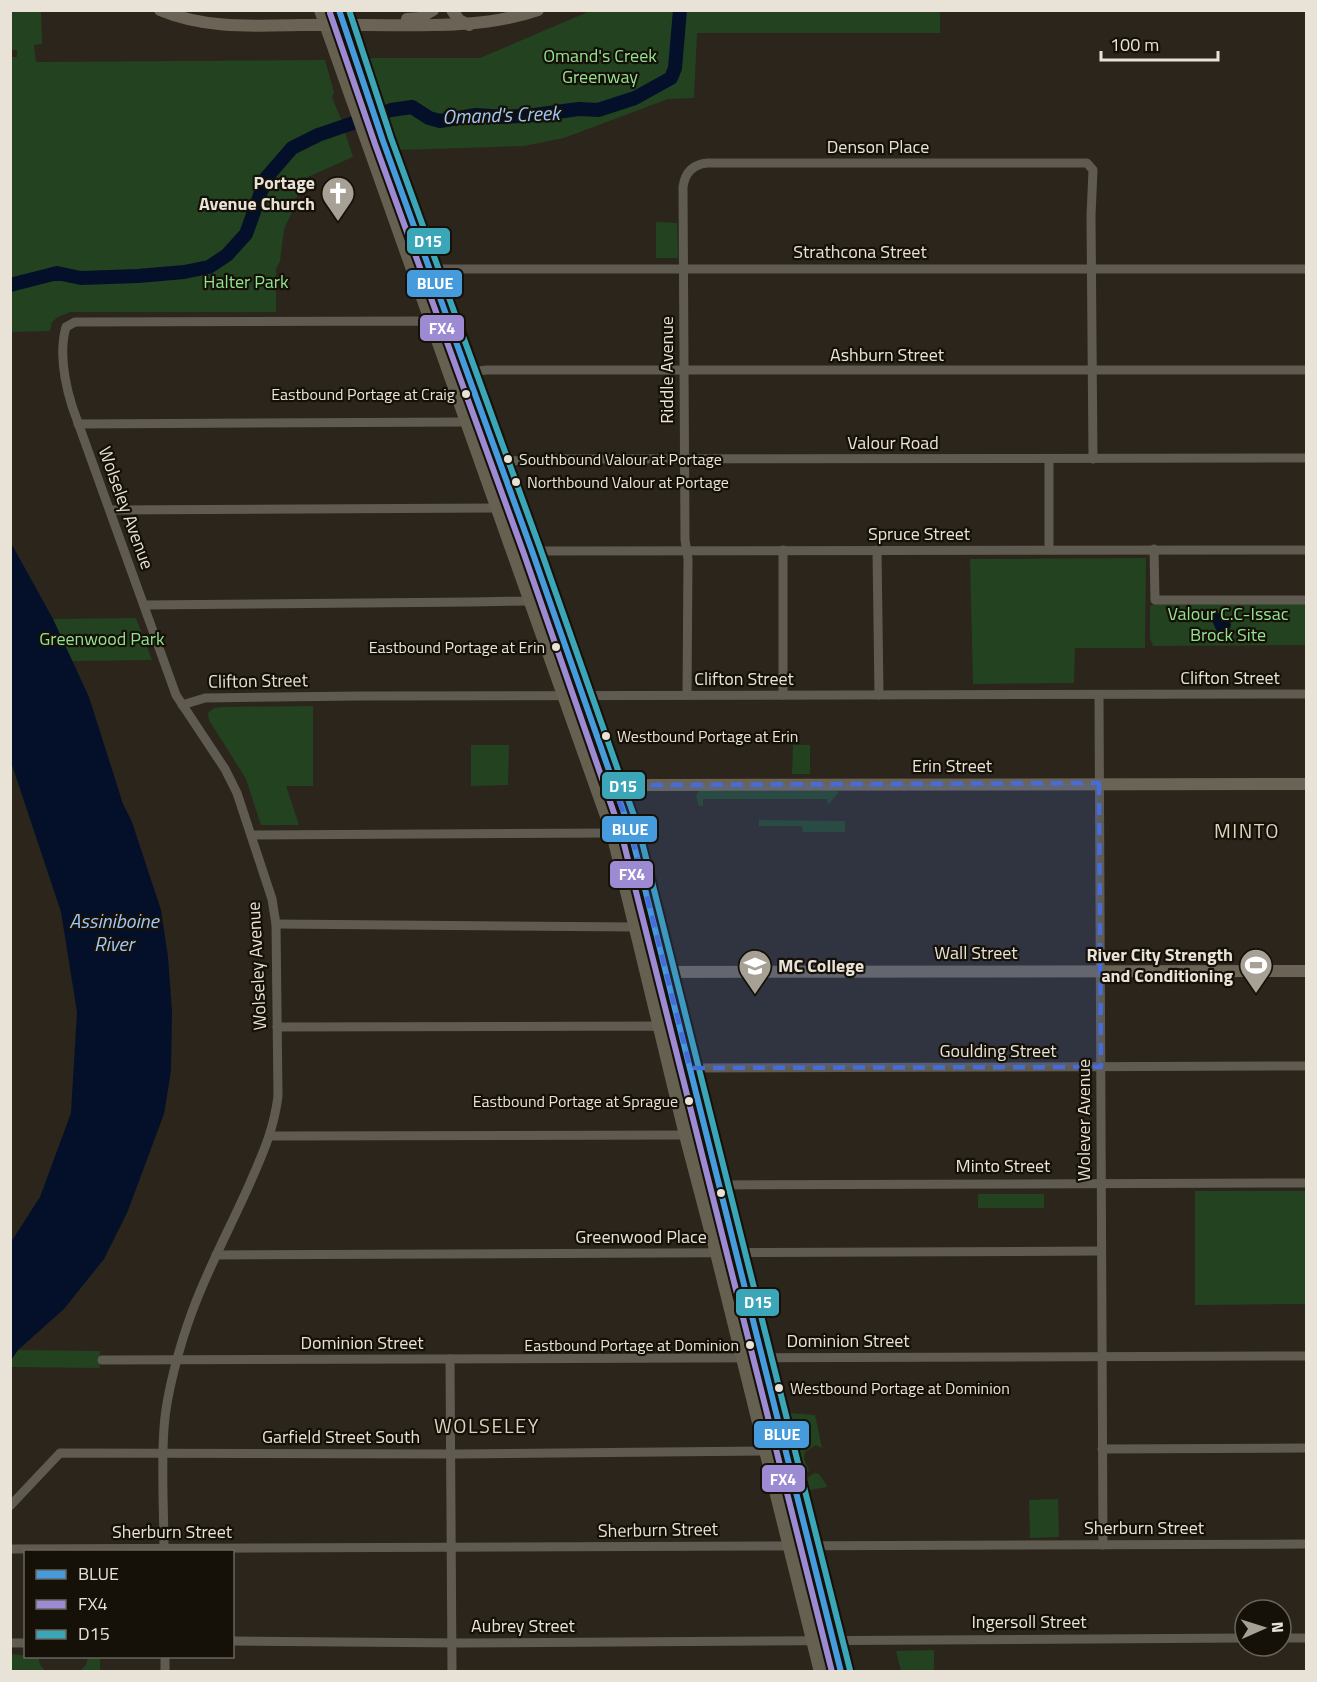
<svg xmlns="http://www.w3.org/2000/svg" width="1317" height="1682" font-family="'Titillium Web',sans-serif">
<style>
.green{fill:#234220}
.water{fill:#041029}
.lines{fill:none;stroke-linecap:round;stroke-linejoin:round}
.river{stroke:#041029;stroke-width:14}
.minor{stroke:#605b50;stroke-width:9}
.major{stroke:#6b6355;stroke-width:12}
.highway{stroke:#666051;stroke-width:14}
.major-bridge{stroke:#6b6355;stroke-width:12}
.bus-1-casing{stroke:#151109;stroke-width:10}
.bus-2-casing{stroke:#151109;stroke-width:10}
.bus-3-casing{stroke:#151109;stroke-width:10}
.bus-1{stroke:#469bdc;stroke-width:6}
.bus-2{stroke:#9c8ad2;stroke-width:6}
.bus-3{stroke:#3ba6b8;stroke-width:6}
.marked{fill:#466cd8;fill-opacity:0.2;stroke:#466cd8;stroke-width:4.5;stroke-dasharray:12 8;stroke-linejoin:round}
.bus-dot{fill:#e9e3d7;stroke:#151109;stroke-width:2}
.labels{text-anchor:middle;stroke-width:4.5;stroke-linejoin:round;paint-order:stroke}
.bus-label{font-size:16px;fill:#e9e3d7;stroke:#151109;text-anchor:end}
.park-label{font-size:18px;fill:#92e390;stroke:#151109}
.street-label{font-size:18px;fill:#e9e3d7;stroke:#151109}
.poi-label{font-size:18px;font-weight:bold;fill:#e9e3d7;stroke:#151109;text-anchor:end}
.water-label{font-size:20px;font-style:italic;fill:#9fc7f9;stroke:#151109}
.neighbourhood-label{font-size:20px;letter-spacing:1.5px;fill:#dfd2bc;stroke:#151109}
.line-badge{stroke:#151109;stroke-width:2}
.badge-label{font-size:16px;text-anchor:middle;font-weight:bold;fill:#fff}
</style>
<rect width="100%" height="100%" fill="#2b251b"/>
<g class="green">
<path d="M41,10l1,34 -8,1 2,17 289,-2 9,32 -2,5 11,27 -26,8 -13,9 -16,5 -8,8 -19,21 -9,34 -12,27 -23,23 -8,4 -40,8h-41l-43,3 1,8 106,-7 22,-8 19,-12 16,-22 15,-42 26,-36 5,-5 24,-7v-4l25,-10 9,28 -52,23 -6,26 -11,23 -4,32 -4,8v43h-205l-13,5 -6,5 -2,9 -39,1 -1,-275h7v-7h-6v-39z"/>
<path d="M590,11h350v22h-243l-3,65 -26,1 -104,39 -40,8 -126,4 -35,-92h117z"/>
<path d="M656,222l21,1 1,35h-22z"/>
<path d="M1146,558l-1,90h-70l-1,35 -101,1 -3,-125z"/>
<path d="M1155,604h151v41l-153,1 -3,-8v-32z"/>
<path d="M136,618l16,42 -81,1 -18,-42z"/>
<path d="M313,706v80h-27l13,39h-38l-15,-46 -37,-59 -1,-7 6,-5 7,-1z"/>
<path d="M471,745h38l-1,40 -37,1z"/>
<path d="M793,745h17v29h-18z"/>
<path d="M699,791h138l1,2 -10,12 -1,-6h-124v7h-4l-3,-10z"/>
<path d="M759,820l86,1v11h-42l-1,-6h-43z"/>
<path d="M1195,1191h111v113l-111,1z"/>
<rect x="978" y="1194" width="66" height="14"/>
<path d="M18,1350l82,1v17l-89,-1v-7z"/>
<path d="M790,1413l25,2 7,33 -6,-3 -11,7 -1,7 5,11 -4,5z"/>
<path d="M814,1473l5,1 9,13 -19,3 -3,-11z"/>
<path d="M1058,1499l1,38 -29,1 -1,-38z"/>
<path d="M934,1650v21h-33l-5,-20z"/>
<path d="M11,1654l27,3 2,7 5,7h-34z"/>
<path d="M88,1657h12v14h-20l6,-6z"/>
</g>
<g class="water">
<path d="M11,543l42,76 36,78 34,107 9,18 29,88 7,47 4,54 -1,60 -7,43 -37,99 -23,46 -40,50 -46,41 -7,10v-118l29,-45 31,-84 6,-101 -16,-100 -50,-150z"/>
<path d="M1212,613c8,-1 18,4 19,12l-2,6 -6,3 -6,-2 -6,-14z"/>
</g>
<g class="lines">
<path class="river" d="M10,285l47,-12 24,5 57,-2 46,-4 25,-5 18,-12 19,-21 20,-56 26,-30 26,-13 73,-25 21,-3 17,11 11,3 36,-6 29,2 29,-2 45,-6 19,1 37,-12 36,-20 4,-10 5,-58"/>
<g class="minor">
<path d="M413,271l29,-2h864"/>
<path d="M467,372l20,-2h819"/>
<path d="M78,424l388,-2"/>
<path d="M480,462l78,-3 748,-1"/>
<path d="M110,510l386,-2"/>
<path d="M1154,549l1,51h151"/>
<path d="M783,550v145"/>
<path d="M877,550l2,145"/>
<path d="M1049,550v-91"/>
<path d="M532,551l774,-1"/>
<path d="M144,605l327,-3 59,-1 18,-3"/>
<path d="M687,695l1,-136 -3,-19 -2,-353c2,-15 10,-23 25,-24h379l6,7 -2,46 2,243"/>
<path d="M1099,695l4,850"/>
<path d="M182,705l23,-7 155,-2 946,-2"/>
<path d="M252,835l361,-2"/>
<path d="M276,924l359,3"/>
<path d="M277,1027l382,-1 22,8"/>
<path d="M690,1068l616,-2"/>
<path d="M271,1136l415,-1"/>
<path d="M699,1185l607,-2"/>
<path d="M216,1255l885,-4"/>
<path d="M450,1359l2,313"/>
<path d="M102,1360l1204,-4"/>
<path d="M1102,1449l204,-1"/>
<path d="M10,1506l50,-53 397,1 308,-3"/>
<path d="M10,1549l1296,-5"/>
<path d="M164,1552c0,-41 -3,-83 0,-124 2,-33 16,-84 28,-116 16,-44 39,-86 58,-129 13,-30 24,-54 28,-87l-2,-172 -4,-25 -35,-106 -12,-24 -49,-74 -104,-289c-7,-23 -13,-55 -6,-79l9,-5 341,-1 35,5"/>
<path d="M1281,1638h25"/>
<path d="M232,1641l228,2 785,-5"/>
<path d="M10,1643h16"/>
<path d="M165,1656v16"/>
</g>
<g class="major">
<path d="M160,10c45,19 92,16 140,15"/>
<path d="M452,10l7,10 10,5"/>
<path d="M407,19l13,-1 13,-8"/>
<path d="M365,25c58,0 117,4 173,-15"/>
<path d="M602,802c19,-16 26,-17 50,-17l654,-1"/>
<path d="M646,972l660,-1"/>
</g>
<g class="highway">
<path d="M321,10l292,823 73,302 31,118 104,419"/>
<path d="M339,10l44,131 149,410 99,282 210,839"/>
</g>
<path class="major-bridge" d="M300,25h65"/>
<defs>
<path id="bus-1" d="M339,10l44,131 149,410 99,282 210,839"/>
<path id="bus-2" d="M330,13l45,131 149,410 98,282 210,836"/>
<path id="bus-3" d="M349,10l42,128 149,410 99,282 211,840"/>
</defs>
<use href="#bus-1" class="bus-1-casing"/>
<use href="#bus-2" class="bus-2-casing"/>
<use href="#bus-3" class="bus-3-casing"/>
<use href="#bus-1" class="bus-1"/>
<use href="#bus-2" class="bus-2"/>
<use href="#bus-3" class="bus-3"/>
</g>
<path class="marked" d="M1099,783l2,284 -411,1 -59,-235 -16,-43 12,-5z"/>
<defs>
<symbol id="church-pin" viewBox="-11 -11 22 30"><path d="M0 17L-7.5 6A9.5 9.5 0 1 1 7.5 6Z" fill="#a6a095" stroke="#151109"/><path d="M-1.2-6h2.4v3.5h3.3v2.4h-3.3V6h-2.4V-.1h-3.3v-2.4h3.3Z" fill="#fff"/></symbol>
<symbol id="stadium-pin" viewBox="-11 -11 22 30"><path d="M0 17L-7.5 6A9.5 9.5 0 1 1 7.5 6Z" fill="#a6a095" stroke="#151109"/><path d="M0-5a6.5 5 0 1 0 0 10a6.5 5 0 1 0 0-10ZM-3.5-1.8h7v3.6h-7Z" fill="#fff"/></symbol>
<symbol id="university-pin" viewBox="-11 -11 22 30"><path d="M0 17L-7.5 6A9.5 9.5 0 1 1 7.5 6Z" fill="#a6a095" stroke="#151109"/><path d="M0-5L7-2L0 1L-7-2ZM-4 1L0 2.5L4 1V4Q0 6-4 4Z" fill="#fff"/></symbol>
</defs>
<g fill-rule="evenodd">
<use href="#church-pin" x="319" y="174" width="38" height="52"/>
<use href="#stadium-pin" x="1237" y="946" width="38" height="52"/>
<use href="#university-pin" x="736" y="947" width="38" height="52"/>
</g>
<g class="bus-dot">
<circle cx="466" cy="394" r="5"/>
<circle cx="508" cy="459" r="5"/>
<circle cx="516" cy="482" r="5"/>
<circle cx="556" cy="647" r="5"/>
<circle cx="606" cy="736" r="5"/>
<circle cx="689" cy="1101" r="5"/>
<circle cx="721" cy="1193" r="5"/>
<circle cx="750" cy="1345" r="5"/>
<circle cx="779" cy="1388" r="5"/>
</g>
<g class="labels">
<g class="bus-label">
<text x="455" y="400">Eastbound Portage at Craig</text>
<text x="519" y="465" text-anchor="start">Southbound Valour at Portage</text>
<text x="527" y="488" text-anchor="start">Northbound Valour at Portage</text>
<text x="545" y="653">Eastbound Portage at Erin</text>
<text x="617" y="742" text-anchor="start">Westbound Portage at Erin</text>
<text x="678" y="1107">Eastbound Portage at Sprague</text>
<text x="739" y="1351">Eastbound Portage at Dominion</text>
<text x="790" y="1394" text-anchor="start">Westbound Portage at Dominion</text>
</g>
<g class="park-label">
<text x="600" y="62">Omand's Creek<tspan x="600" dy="21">Greenway</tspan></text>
<text x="246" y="288">Halter Park</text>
<text x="1228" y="620">Valour C.C-Issac<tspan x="1228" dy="21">Brock Site</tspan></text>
<text x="102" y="645">Greenwood Park</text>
</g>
<g class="street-label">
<text x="878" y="153">Denson Place</text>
<text x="860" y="258">Strathcona Street</text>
<text x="887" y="361">Ashburn Street</text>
<text transform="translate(667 370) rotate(-90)" y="6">Riddle Avenue</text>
<text x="893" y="449">Valour Road</text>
<text transform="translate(126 508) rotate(70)" y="6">Wolseley Avenue</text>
<text x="919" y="540">Spruce Street</text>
<text x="1230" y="684">Clifton Street</text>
<text x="744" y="685">Clifton Street</text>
<text transform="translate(258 681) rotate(-1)" y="6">Clifton Street</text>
<text x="952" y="772">Erin Street</text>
<text x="976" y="959">Wall Street</text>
<text transform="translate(257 966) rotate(-93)" y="6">Wolseley Avenue</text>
<text x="998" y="1057">Goulding Street</text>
<text transform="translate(1084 1120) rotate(-90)" y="6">Wolever Avenue</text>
<text x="1003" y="1172">Minto Street</text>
<text x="641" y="1243">Greenwood Place</text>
<text x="848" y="1347">Dominion Street</text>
<text x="362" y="1349">Dominion Street</text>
<text x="341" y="1443">Garfield Street South</text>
<text x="1144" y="1534">Sherburn Street</text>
<text transform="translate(658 1530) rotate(-1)" y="6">Sherburn Street</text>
<text x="172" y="1538">Sherburn Street</text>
<text x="1029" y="1628">Ingersoll Street</text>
<text x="523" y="1632">Aubrey Street</text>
</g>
<g class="poi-label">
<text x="315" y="189">Portage<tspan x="315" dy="21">Avenue Church</tspan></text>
<text x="1233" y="961">River City Strength<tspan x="1233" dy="21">and Conditioning</tspan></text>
<text x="778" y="972" text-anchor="start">MC College</text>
</g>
<g class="water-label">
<text transform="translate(501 115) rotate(-2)" y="7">Omand's Creek</text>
<text x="114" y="928">Assiniboine<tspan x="114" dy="23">River</tspan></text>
</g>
<g class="neighbourhood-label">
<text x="1247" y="838">MINTO</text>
<text x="487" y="1433">WOLSELEY</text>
</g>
</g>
<g class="line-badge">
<rect x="406" y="227" width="45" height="28" rx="6" fill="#3ba6b8"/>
<rect x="406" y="269" width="57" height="29" rx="6" fill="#469bdc"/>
<rect x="419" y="314" width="46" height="28" rx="6" fill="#9c8ad2"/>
<rect x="601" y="771" width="45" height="29" rx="6" fill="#3ba6b8"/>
<rect x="601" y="815" width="57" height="28" rx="6" fill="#469bdc"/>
<rect x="609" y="860" width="45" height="29" rx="6" fill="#9c8ad2"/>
<rect x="735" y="1288" width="45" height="29" rx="6" fill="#3ba6b8"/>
<rect x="753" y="1420" width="57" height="29" rx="6" fill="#469bdc"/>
<rect x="761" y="1464" width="45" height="29" rx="6" fill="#9c8ad2"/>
</g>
<g class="badge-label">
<text x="428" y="247">D15</text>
<text x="435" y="289">BLUE</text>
<text x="442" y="334">FX4</text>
<text x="623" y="792">D15</text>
<text x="630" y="835">BLUE</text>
<text x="632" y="880">FX4</text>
<text x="758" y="1308">D15</text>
<text x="782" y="1440">BLUE</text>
<text x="783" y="1485">FX4</text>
</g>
<rect width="1317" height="1682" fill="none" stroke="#e9e3d7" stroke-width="24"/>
<rect x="24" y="1550" width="210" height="108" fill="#151109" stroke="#6a655b" stroke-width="1.5"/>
<rect x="36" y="1570" width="30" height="9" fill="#469bdc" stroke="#6a655b" stroke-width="1.5"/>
<text x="78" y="1580" font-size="18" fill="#e9e3d7">BLUE</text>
<rect x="36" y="1600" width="30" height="9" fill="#9c8ad2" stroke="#6a655b" stroke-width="1.5"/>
<text x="78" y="1610" font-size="18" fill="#e9e3d7">FX4</text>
<rect x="36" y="1630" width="30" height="9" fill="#3ba6b8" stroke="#6a655b" stroke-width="1.5"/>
<text x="78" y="1640" font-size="18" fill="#e9e3d7">D15</text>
<g transform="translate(1263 1628) rotate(87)"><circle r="28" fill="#151109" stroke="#6a655b" stroke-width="1.5"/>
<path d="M0-4.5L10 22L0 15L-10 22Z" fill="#a6a095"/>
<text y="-9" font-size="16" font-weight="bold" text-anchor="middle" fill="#e9e3d7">N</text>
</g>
<path d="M1101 51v9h117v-9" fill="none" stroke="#e9e3d7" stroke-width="3"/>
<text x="1110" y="51" font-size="18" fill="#e9e3d7" stroke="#151109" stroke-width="4.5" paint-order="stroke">100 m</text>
</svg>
